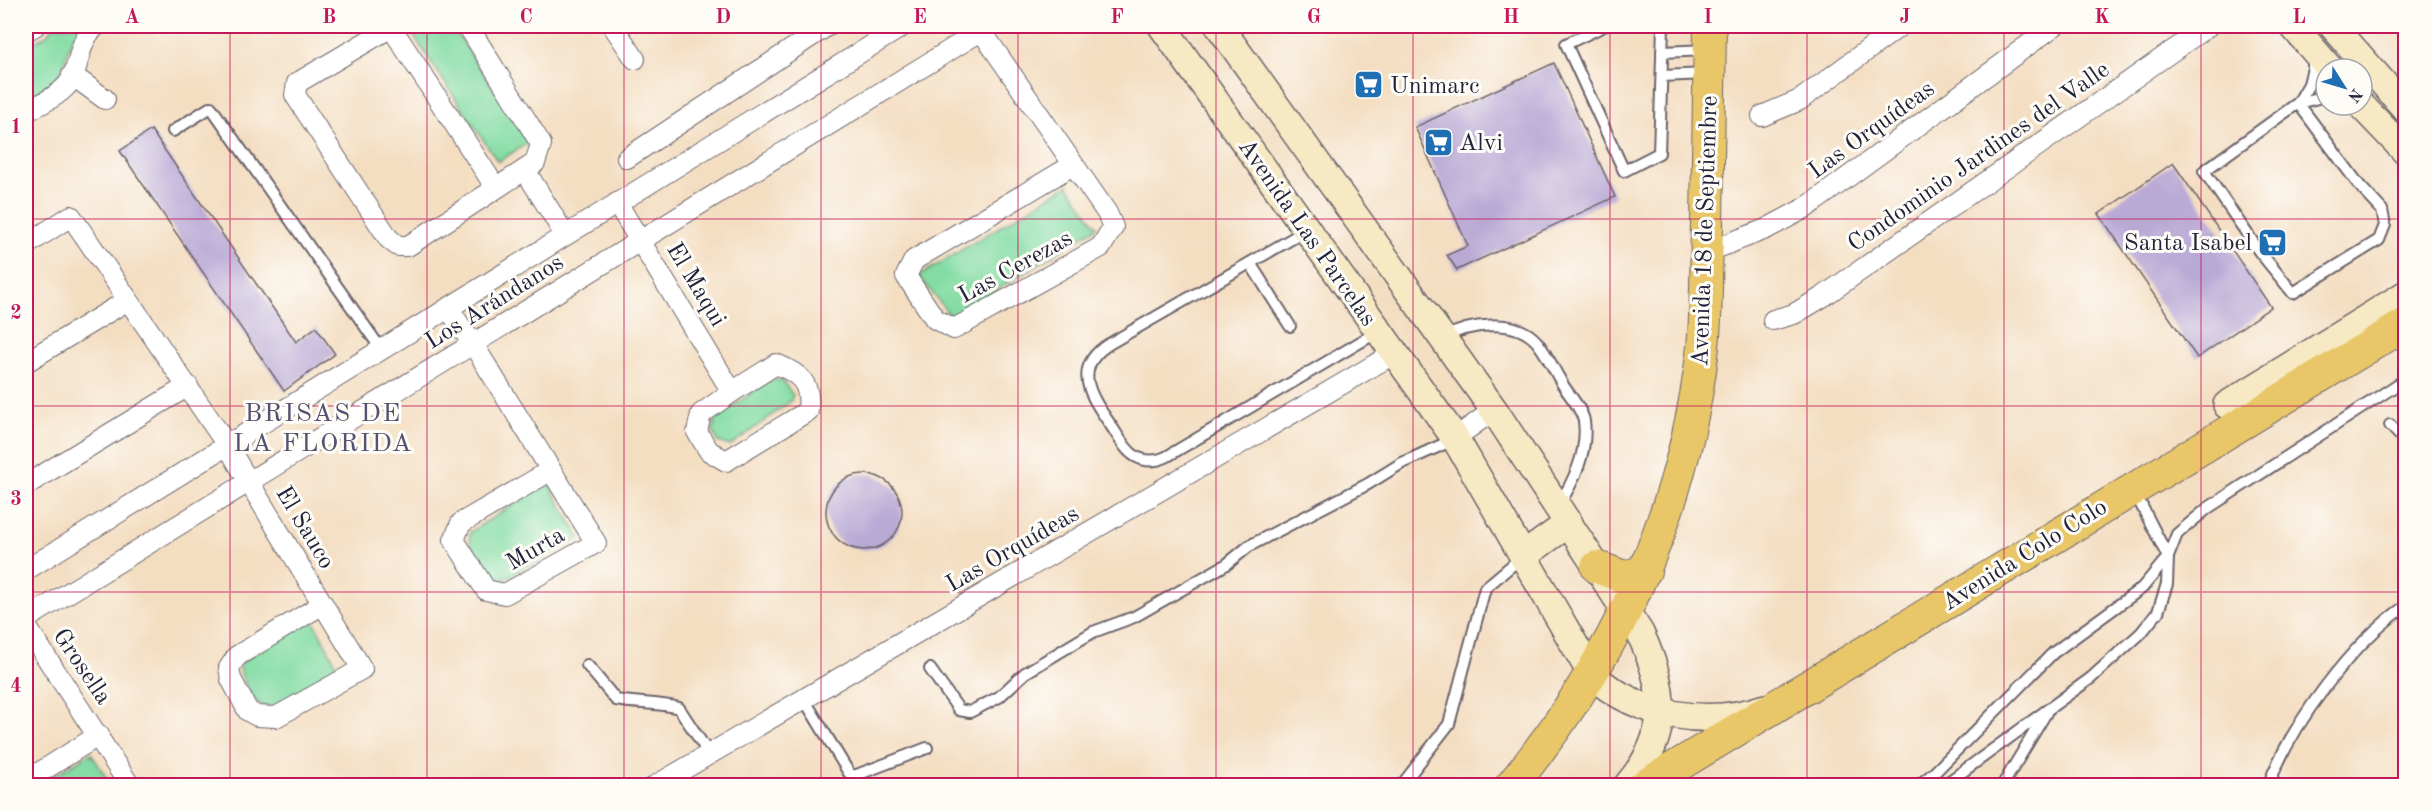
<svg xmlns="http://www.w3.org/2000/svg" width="2431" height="811" font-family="'Old Standard TT',serif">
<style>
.green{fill:#82dca3;stroke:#527f6f;stroke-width:1.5}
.building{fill:#b9a9d5}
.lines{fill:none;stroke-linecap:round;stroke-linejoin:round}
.lane-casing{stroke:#6c646a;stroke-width:14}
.street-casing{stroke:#6c646a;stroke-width:22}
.secondary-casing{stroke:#6c646a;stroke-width:30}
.primary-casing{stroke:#6c646a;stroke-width:34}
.lane{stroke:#fff;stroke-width:10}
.street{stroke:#fff;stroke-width:20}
.secondary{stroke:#f6e9c3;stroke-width:27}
.primary{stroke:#e9c769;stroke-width:32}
.grid{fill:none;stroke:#c2185b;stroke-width:1.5;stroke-opacity:0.55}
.labels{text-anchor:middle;stroke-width:6;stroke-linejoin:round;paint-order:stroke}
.poi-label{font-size:24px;fill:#22223b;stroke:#fdfcf7;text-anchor:start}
.street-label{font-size:24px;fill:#22223b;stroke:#fdfcf7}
.neighbourhood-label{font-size:26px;letter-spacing:1.5px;fill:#575171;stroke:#fdfcf7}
.neatline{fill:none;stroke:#c2185b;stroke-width:2}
.grid-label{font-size:20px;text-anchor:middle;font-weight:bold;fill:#c2185b}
</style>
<rect width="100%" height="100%" fill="#fdfcf7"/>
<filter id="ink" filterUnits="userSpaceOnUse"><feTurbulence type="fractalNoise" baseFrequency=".0167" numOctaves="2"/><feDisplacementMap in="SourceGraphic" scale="12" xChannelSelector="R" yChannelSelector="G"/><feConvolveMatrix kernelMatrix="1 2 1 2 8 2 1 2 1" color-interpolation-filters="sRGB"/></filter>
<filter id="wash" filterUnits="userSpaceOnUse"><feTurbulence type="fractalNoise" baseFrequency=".008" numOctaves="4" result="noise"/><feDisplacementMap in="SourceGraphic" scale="24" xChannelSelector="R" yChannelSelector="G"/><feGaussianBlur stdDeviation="1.35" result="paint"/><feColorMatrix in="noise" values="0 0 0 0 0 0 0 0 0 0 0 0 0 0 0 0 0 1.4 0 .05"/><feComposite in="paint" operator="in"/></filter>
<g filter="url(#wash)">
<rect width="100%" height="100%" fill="#f4dec2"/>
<g class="green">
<path d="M54,26h31c-21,14 -15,30 -26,49 -6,12 -23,20 -33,27v-55l21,-12z"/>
<path d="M427,26h25l77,116 -31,20 -85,-127z"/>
<path d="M1068,185l29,42 -145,91 -33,-42z"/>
<path d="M770,380h12l11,15 -3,7 -60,44 -12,-4 -5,-11 3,-13z"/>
<path d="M548,483l32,55 -75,41 -9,-1 -26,-34v-12z"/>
<path d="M312,618l26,50 -62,41c-24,0 -28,-21 -37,-40l4,-8z"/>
<path d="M91,753l20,32 -75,1z"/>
</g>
<g id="blocks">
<g class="building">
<path d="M1554,63l61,134 -158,73 -10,-15 21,-9 -53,-119z"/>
<path d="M151,130l145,212 20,-15 19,27 -51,37 -164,-240z"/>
<path d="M2173,163l98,144 -74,51 -98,-144z"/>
<circle cx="864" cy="512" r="38"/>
</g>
</g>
</g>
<g filter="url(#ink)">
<use href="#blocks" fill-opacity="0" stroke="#6c646a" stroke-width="1.5"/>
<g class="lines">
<defs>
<g id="lane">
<path d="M1604,26l-38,18 58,127 35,-18 4,-127"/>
<path d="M1662,52l45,-2"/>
<path d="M2313,57v11l-4,16 -11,19 -94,68 55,80 34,42 86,-53 6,-15 -3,-15 -23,-25 -61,-82 28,-7"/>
<path d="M1662,76l44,-2"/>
<path d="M173,131l38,-24 170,242"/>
<path d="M1307,230l-198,114c-40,25 -16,55 3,83 6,9 13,23 23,29 10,6 20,6 31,1l213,-126"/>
<path d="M1250,263l40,63"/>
<path d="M1443,338c25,-14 72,-21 94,4 10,12 18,30 26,43 6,10 19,24 21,36 4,31 -10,60 -26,85"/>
<path d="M2390,425l16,17"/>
<path d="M587,665l29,35c21,4 43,2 63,8l30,46"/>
<path d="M930,669l29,41 11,2 29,-15 26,-24 68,-41 41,-15 93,-53 22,-18 119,-62 34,-21 53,-24"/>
<path d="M804,699l45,74 5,3 73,-28"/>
<path d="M1401,786l48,-62 36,-136 38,-32"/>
<path d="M1918,786l16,-13 119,-120 89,-65 26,-31 9,-23 31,-26 198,-129"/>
<path d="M1943,786l148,-108 50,-45 17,-21 9,-28 1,-27 -34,-66"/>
<path d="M2002,786l44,-73"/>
<path d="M2268,786c24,-62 83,-143 138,-180"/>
</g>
<g id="street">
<path d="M393,26l-96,57 -2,12 94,144 9,7h10l127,-83 6,-19 -73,-118"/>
<path d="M613,26l22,33"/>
<path d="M978,26l129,187 6,14 -12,20 -147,82 -19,-10 -29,-43 8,-16 159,-95"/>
<path d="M391,27l105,161"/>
<path d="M26,31l9,-5"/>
<path d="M72,75l33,24"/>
<path d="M26,112c14,-8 36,-17 45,-32 10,-18 7,-40 25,-54"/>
<path d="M1762,116l38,-16 100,-74"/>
<path d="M627,158l200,-132"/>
<path d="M525,170l40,65"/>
<path d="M617,203l115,189 44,-28c25,10 35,19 32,47l-82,50 -17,-10 -12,-19 4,-18 31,-22"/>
<path d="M26,245l45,-29 156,229c44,75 90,149 135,224l-86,48 -19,-1 -9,-5 -17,-32 -2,-11 8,-12 86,-52"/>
<path d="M1707,252l59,-23 41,-22 247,-181"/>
<path d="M448,308l25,36 123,199 -91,51 -19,-4 -32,-50 7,-17 89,-52"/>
<path d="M1773,320l21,-6 30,-18 384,-270"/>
<path d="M26,362l102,-62"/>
<path d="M1455,438l39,-28"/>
<path d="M26,485l162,-99"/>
<path d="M26,570l877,-544"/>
<path d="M26,619l963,-593"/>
<path d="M26,626l104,160"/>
<path d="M26,781l73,-46"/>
<path d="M655,786l740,-433"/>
</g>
<g id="secondary">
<path d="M1162,26l293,412 137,237c46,41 115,53 173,33"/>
<path d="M1219,26l275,384 146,223c27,57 31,102 -13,153"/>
<path d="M2293,26l37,43"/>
<path d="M2333,26l73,83"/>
<path d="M2361,105l45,47"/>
<path d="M2227,405l179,-111"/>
<path d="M1523,556l46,-33"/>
</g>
<g id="primary">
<path d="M1597,567l27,10 21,-6"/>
<path d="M1511,786c106,-128 173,-273 192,-439 4,-40 3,-81 4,-122 1,-66 2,-133 3,-199"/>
<path d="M1644,786l762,-462"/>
</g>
</defs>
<use href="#lane" class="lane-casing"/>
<use href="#street" class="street-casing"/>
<use href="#secondary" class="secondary-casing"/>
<use href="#primary" class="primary-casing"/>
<use href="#lane" class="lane"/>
<use href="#street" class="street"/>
<use href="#secondary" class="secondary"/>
<use href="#primary" class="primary"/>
</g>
</g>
<path class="grid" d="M230,26v760M427,26v760M624,26v760M821,26v760M1018,26v760M1216,26v760M1413,26v760M1610,26v760M1807,26v760M2004,26v760M2201,26v760M26,219h2380M26,406h2380M26,592h2380"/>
<defs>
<symbol id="supermarket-square" viewBox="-11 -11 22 22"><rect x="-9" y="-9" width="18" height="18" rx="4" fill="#1f6fb2" stroke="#fdfcf7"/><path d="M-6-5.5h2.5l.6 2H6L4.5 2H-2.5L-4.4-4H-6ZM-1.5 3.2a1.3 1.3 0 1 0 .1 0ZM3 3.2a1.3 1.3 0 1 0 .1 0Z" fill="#fff"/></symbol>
</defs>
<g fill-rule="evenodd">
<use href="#supermarket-square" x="1352" y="68" width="33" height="33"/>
<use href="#supermarket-square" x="1422" y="126" width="33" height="33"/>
<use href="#supermarket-square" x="2256" y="226" width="33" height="33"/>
</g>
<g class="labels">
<g class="poi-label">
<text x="1390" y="93">Unimarc</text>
<text x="1459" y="150">Alvi</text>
<text x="2252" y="250" text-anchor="end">Santa Isabel</text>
</g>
<g class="street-label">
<text transform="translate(1871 129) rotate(-36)" y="8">Las Orquídeas</text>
<text transform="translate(1978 156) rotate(-35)" y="8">Condominio Jardines del Valle</text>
<text transform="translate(1704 231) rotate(-88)" y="8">Avenida 18 de Septiembre</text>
<text transform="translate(1308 232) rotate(55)" y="8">Avenida Las Parcelas</text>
<text transform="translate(1015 266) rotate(-29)" y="8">Las Cerezas</text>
<text transform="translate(697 284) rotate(59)" y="8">El Maqui</text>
<text transform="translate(494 301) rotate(-32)" y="8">Los Arándanos</text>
<text transform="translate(306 527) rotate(59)" y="8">El Sauco</text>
<text transform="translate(535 548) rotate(-30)" y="8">Murta</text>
<text transform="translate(1012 548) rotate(-30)" y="8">Las Orquídeas</text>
<text transform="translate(2024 554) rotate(-32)" y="8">Avenida Colo Colo</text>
<text transform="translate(83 666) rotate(56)" y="8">Grosella</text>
</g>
<g class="neighbourhood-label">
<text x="323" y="421">BRISAS DE<tspan x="323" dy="30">LA FLORIDA</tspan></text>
</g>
</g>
<rect width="2431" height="811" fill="none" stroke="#fdfcf7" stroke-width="66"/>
<g transform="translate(2344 87) rotate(127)"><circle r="28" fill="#fdfcf7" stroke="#a5a5ac" stroke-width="1.5"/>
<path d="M0-4.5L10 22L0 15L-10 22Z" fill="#1f6fb2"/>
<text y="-9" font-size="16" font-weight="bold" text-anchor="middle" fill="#22223b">N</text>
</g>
<rect x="33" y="33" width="2365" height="745" class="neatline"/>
<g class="grid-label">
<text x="132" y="23">A</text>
<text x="329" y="23">B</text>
<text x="526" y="23">C</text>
<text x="723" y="23">D</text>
<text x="920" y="23">E</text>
<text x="1117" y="23">F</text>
<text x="1314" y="23">G</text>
<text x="1511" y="23">H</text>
<text x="1708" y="23">I</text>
<text x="1905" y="23">J</text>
<text x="2102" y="23">K</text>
<text x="2299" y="23">L</text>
<text x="16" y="133">1</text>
<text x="16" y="319">2</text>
<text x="16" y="505">3</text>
<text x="16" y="692">4</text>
</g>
</svg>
